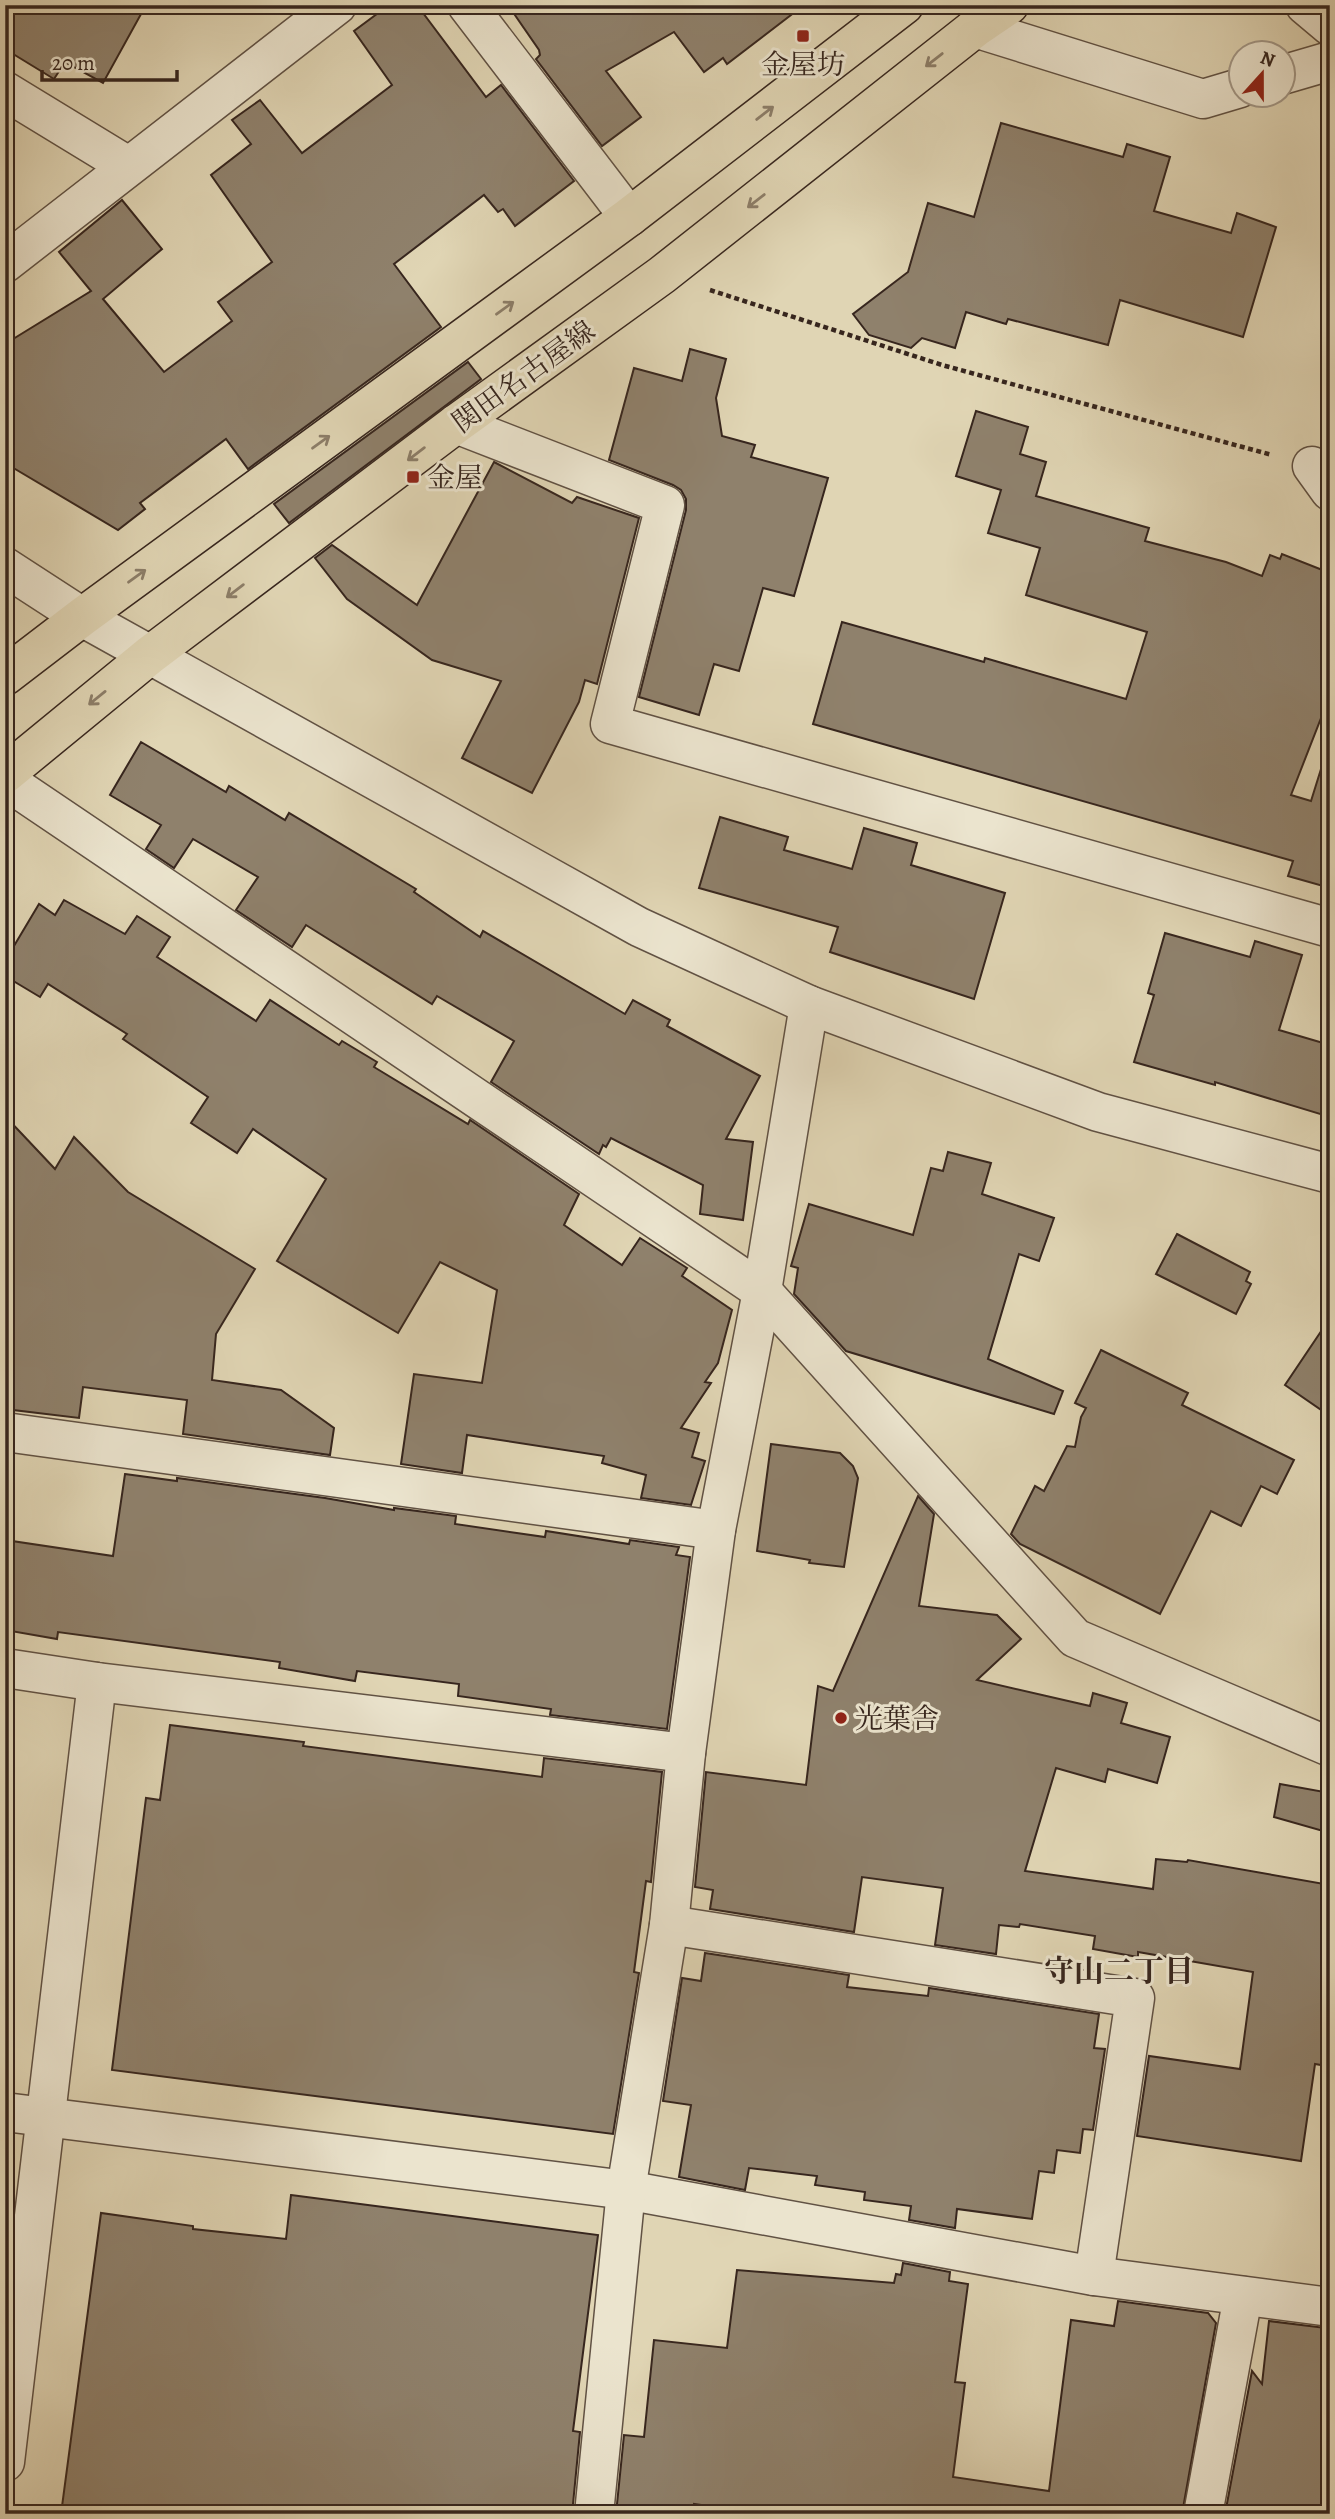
<svg xmlns="http://www.w3.org/2000/svg" width="1335" height="2519" font-family="Alegreya,'Noto Serif JP',serif">
<style>
.building{fill:#8f816c;stroke:#37261e;stroke-width:2}
.lines{fill:none;stroke-linecap:round;stroke-linejoin:round}
.minor-casing{stroke:#615244;stroke-width:41}
.major-casing{stroke:#37261e;stroke-width:41}
.path{stroke:#37261e;stroke-width:4.5;stroke-dasharray:5 3.5;stroke-linecap:butt}
.minor{stroke:#ebe4ce;stroke-width:38}
.major{stroke:#e0d5b4;stroke-width:38}
.oneway{stroke:#8c7e69}
.poi-dot{fill:#8f2418;stroke:#ebe4ce;stroke-width:2.5}
.labels{text-anchor:middle;stroke-width:6;stroke-linejoin:round;paint-order:stroke}
.poi-label{font-size:28px;fill:#37261e;stroke:#ebe4ce;text-anchor:start}
.street-label{font-size:28px;fill:#37261e;stroke:#ebe4ce}
.neighbourhood-label{font-size:30px;font-weight:bold;fill:#37261e;stroke:#ebe4ce}
</style>
<rect width="100%" height="100%" fill="#e0d5b4"/>
<filter id="stains"><feTurbulence type="fractalNoise" baseFrequency=".00286" numOctaves="4"/><feColorMatrix values="0 0 0 0 .2 0 0 0 0 .09 0 0 0 0 .02 0 0 0 .5 -.17"/></filter>
<radialGradient id="worn" r=".72"><stop offset=".6" stop-color="#630" stop-opacity="0"/><stop offset="1" stop-color="#630" stop-opacity=".3"/></radialGradient>
<g class="building">
<path d="M5,5h141l-43,78 -38,-21 -11,17 -49,-30z"/>
<path d="M389,5h28l69,92 15,-12 73,96 -59,45 -12,-17 -5,3 -14,-17 -90,69 47,63 -193,142 -22,-30 -86,64 5,6 -27,21 -113,-67v-119l86,-53 -32,-39 63,-52 40,49 -59,50 61,73 68,-51 -14,-19 54,-40 -61,-87 40,-31 -19,-24 28,-20 42,53 90,-68 -38,-54z"/>
<path d="M508,5h296l-77,59 -4,-6 -19,14 -30,-40 -68,39 35,46 -39,29 -66,-87 4,-4 -1,-5z"/>
<path d="M1001,123l122,34 4,-13 43,13 -16,54 77,22 6,-20 39,14 -33,110 -123,-37 -12,45 -100,-26 -2,5 -40,-12 -11,36 -33,-10 -11,10 -42,-13 -16,-21 55,-42 20,-69 46,14z"/>
<path d="M690,349l36,10 -10,39 6,38 33,9 -4,12 77,21 -34,118 -31,-8 -24,83 -25,-7 -15,51 -60,-18 47,-187v-11l-5,-9 -8,-5 -64,-25 25,-92 48,13z"/>
<path d="M468,362l13,17 -192,144 -15,-19z"/>
<path d="M976,411l52,16 -8,27 26,8 -10,34 113,32 -4,13 81,21 36,14 8,-21 10,4 2,-5 48,19v122l-39,100 20,6 10,-32 9,1v118l-42,-12 5,-15 -480,-137 29,-102 142,40 1,-4 141,41 21,-67 -121,-37 14,-47 -52,-15 13,-43 -45,-14z"/>
<path d="M494,462l78,41 5,-6 62,21 -42,166 -12,-4 -6,22 -47,91 -70,-35 39,-77 -69,-21 -85,-61 -32,-41 17,-13 85,60z"/>
<path d="M141,742l85,50 3,-6 56,34 4,-7 127,76 -2,3 66,45 3,-6 142,83 8,-14 37,20 -3,6 93,50 -34,63 27,3 -10,78 -43,-6 3,-29 -92,-47 -5,9 -3,-2 -4,9 -108,-72 23,-41 -77,-45 -5,8 -126,-79 -14,22 -56,-37 22,-33 -65,-38 -19,29 -28,-19 15,-24 -51,-30z"/>
<path d="M720,817l68,20 -4,13 68,19 12,-41 53,15 -6,22 94,28 -31,106 -144,-47 8,-25 -139,-39z"/>
<path d="M64,900l61,34 12,-18 33,21 -13,20 99,64 14,-21 69,45 3,-4 35,21 -3,5 94,57 2,-4 109,74 -15,31 58,40 18,-27 47,30 -5,8 50,34 -14,53 -13,19 6,1 -30,45 18,5 -7,24 13,4 -14,44 -50,-7 5,-23 -44,-12 2,-7 -137,-21 -5,38 -61,-9 13,-90 68,9 15,-93 -57,-28 -42,71 -121,-72 49,-82 -73,-50 -16,24 -46,-30 17,-26 -85,-58 4,-5 -79,-50 -8,13 -35,-21v-15l34,-57 16,11z"/>
<path d="M1165,933l85,24 5,-16 47,14 -23,75 51,15v72l-115,-35v3l-81,-23 20,-67 -6,-2z"/>
<path d="M5,1116l50,53 19,-32 54,55 127,77 -39,65 -4,46 69,10 53,38 -4,27 -147,-21 4,-34 -104,-13 -4,31 -74,-9z"/>
<path d="M948,1152l43,11 -9,31 72,24 -15,43 -20,-7 -31,105 75,32 -9,23 -208,-63 -52,-57 4,-26 -7,-2 18,-62 104,31 18,-67 12,3z"/>
<path d="M1177,1234l73,38 -4,9 5,3 -15,30 -80,-40z"/>
<path d="M1330,1318v98l-45,-31z"/>
<path d="M1101,1350l87,43 -6,12 112,55 -17,34 -16,-8 -20,40 -30,-15 -51,103 -140,-70 -9,-10 24,-48 9,5 23,-45 8,1 6,-30 5,-9 -11,-5z"/>
<path d="M771,1444l69,9 13,13 5,12 -14,89 -35,-4 1,-3 -53,-9z"/>
<path d="M125,1474l52,7v-3l148,20 69,12v-2l62,8 -1,8 90,13 1,-6 83,13 1,-4 49,7 -3,8 14,2 -23,172 -117,-14 1,-6 -93,-13 1,-12 -102,-13 -2,10 -76,-13 1,-6 -222,-30 -1,7 -52,-9v-90l108,16z"/>
<path d="M918,1496l16,18 -15,92 78,9 24,24 -44,41 113,26 3,-13 34,10 -6,20 49,14 -13,46 -49,-14 -3,13 -49,-14 -31,103 128,18 3,-30 31,3 1,-2 142,25v110l-3,-1 -6,71 -6,-1 -14,97 -164,-25 12,-80 91,13 13,-97 -115,-20v5l-45,-8 2,-13 -75,-12 -1,3 -20,-2 -3,29 -61,-9 8,-57 -81,-11 -8,55 -144,-23 3,-19 -18,-3 11,-115 100,13 12,-99 15,5z"/>
<path d="M170,1725l134,17 -1,4 239,31 2,-19 118,14 -11,110 -5,-1 -12,91 5,1 -26,161 -501,-64 34,-272 14,2z"/>
<path d="M1280,1784l50,9v40l-56,-16z"/>
<path d="M705,1953l144,22 -2,12 81,9 1,-8 170,26 -5,34 11,1 -12,81 -10,-1 -3,24 -23,-3 -3,23 -15,-2 -7,48 -75,-10 -2,19 -46,-8 2,-14 -47,-6 1,-8 -50,-7 2,-9 -68,-8 -4,22 -66,-13 12,-72 -28,-4 19,-123 19,3z"/>
<path d="M291,2195l307,40 -25,196 7,1 -8,82h-511l40,-301 92,13v3l93,10z"/>
<path d="M903,2263l47,9 -1,9 19,3 -13,98 10,1 -12,94 96,14 22,-171 43,6 4,-25 90,12 8,10 -34,191h-421l-67,-10 -1,10h-77l8,-79 20,2 10,-97 73,8 10,-78 157,13 2,-9 5,1z"/>
<path d="M1269,2321l57,7 -1,7 5,1v178h-105l27,-143 10,13z"/>
</g>
<g class="lines">
<defs>
<g id="minor">
<path d="M467,5l162,212"/>
<path d="M1305,5l25,21"/>
<path d="M975,28l228,71 37,-11"/>
<path d="M1282,75l48,-14"/>
<path d="M5,91l123,75"/>
<path d="M5,263l332,-258"/>
<path d="M456,424l209,81 -55,219 720,204"/>
<path d="M1312,466l18,25"/>
<path d="M5,567l77,50 557,310 170,78 289,107 232,62"/>
<path d="M5,780l757,511 313,347 255,109"/>
<path d="M5,1432l711,98"/>
<path d="M5,1668l92,14 589,71"/>
<path d="M669,1925l466,73 -41,278"/>
<path d="M5,2112l621,78 468,86 236,31"/>
<path d="M5,2462l92,-780"/>
<path d="M594,2514l32,-324 43,-265 17,-172 30,-223 46,-239 47,-286"/>
<path d="M1203,2514l40,-218"/>
</g>
<g id="major">
<path d="M5,676l77,-59 547,-400 275,-212"/>
<path d="M5,774l145,-119 306,-231 206,-149 313,-247 34,-23"/>
</g>
</defs>
<use href="#minor" class="minor-casing"/>
<use href="#major" class="major-casing"/>
<path class="path" d="M710,290l232,75 330,90"/>
<use href="#minor" class="minor"/>
<use href="#major" class="major"/>
</g>
<defs><path id="oneway-shaft" d="M-6 0H5M1.5-3L5.5 0L1.5 3" fill="none" stroke-width="1.6" stroke-linecap="round" stroke-linejoin="round" transform="scale(1.75)"/></defs>
<g class="oneway">
<use href="#oneway-shaft" transform="translate(934 60) rotate(142)"/>
<use href="#oneway-shaft" transform="translate(765 113) rotate(-38)"/>
<use href="#oneway-shaft" transform="translate(756 201) rotate(142)"/>
<use href="#oneway-shaft" transform="translate(505 308) rotate(-36)"/>
<use href="#oneway-shaft" transform="translate(321 442) rotate(-36)"/>
<use href="#oneway-shaft" transform="translate(416 454) rotate(143)"/>
<use href="#oneway-shaft" transform="translate(137 576) rotate(-36)"/>
<use href="#oneway-shaft" transform="translate(235 591) rotate(143)"/>
<use href="#oneway-shaft" transform="translate(97 698) rotate(141)"/>
</g>
<g class="poi-dot">
<rect x="796" y="29" width="14" height="14" rx="3.5"/>
<rect x="406" y="470" width="14" height="14" rx="3.5"/>
<circle cx="841" cy="1718" r="7"/>
</g>
<g class="labels">
<g class="poi-label">
<text x="803" y="74" text-anchor="middle">金屋坊</text>
<text x="427" y="487">金屋</text>
<text x="855" y="1728">光葉舎</text>
</g>
<g class="street-label">
<text transform="translate(523 376) rotate(-36)" y="10">関田名古屋線</text>
</g>
<g class="neighbourhood-label">
<text x="1119" y="1981">守山二丁目</text>
</g>
</g>
<rect width="1335" height="2519" fill="none" stroke="#e0d5b4" stroke-width="28"/>
<rect x="7" y="7" width="1321" height="2505" fill="none" stroke="#37261e" stroke-width="3.5"/>
<rect x="14" y="14" width="1307" height="2491" fill="none" stroke="#37261e" stroke-width="2"/>
<g transform="translate(1262 74) rotate(21)"><circle r="33" fill="#ebe4ce" stroke="#a39888" stroke-width="2"/>
<path d="M0-5L12 26L0 18L-12 26Z" fill="#8f2418"/>
<text y="-10" font-size="19" font-weight="bold" text-anchor="middle" fill="#37261e">N</text>
</g>
<path d="M42 70v10h135v-10" fill="none" stroke="#37261e" stroke-width="3.5"/>
<text x="52" y="70" font-size="21" fill="#37261e" stroke="#ebe4ce" stroke-width="5" paint-order="stroke">20 m</text>
<rect width="100%" height="100%" filter="url(#stains)"/>
<rect width="100%" height="100%" fill="url(#worn)"/>
</svg>
